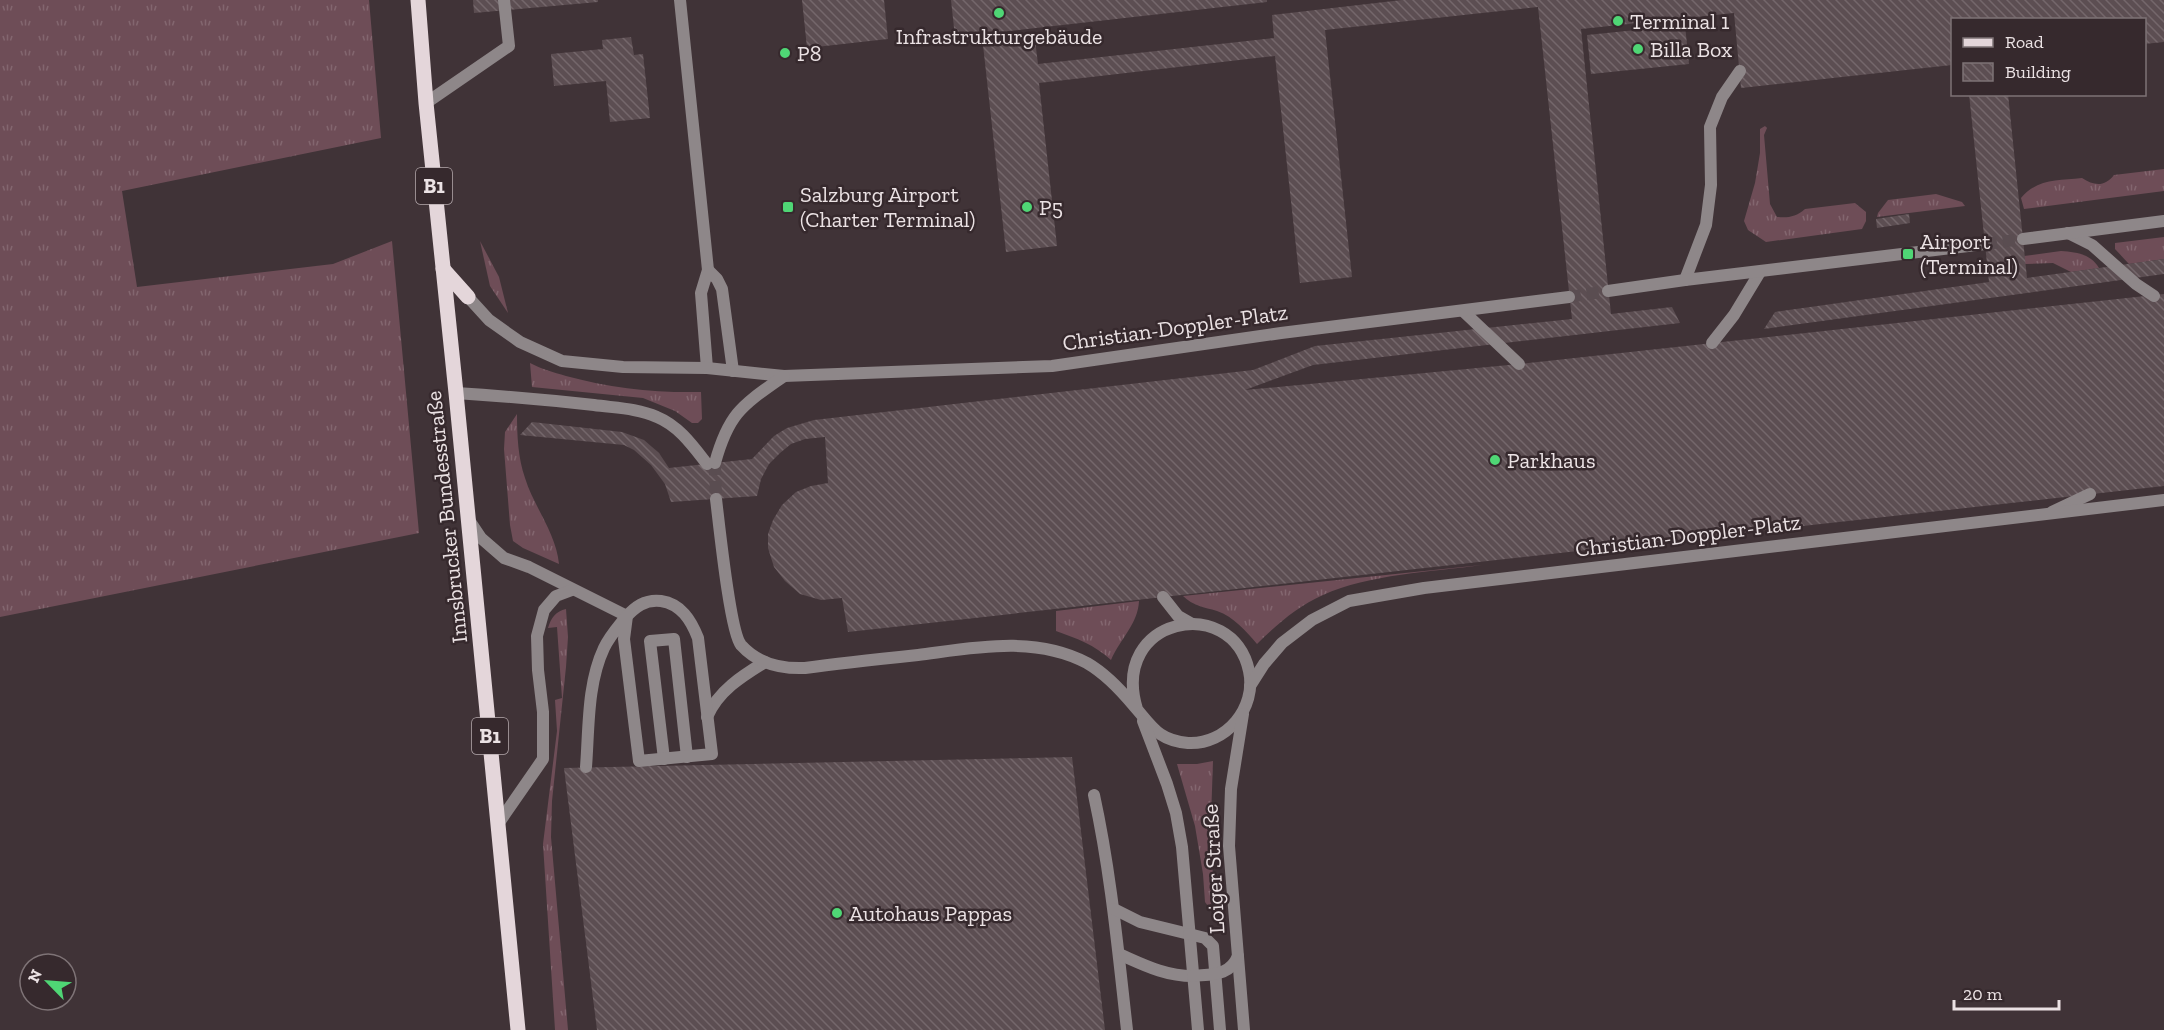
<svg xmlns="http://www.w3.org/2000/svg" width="2164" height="1030" font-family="'Zilla Slab',serif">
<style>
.grass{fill:url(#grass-tufts)}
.building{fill:url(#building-back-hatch)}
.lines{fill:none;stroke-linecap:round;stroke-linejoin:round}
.minor-tunnel{stroke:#5a4d51;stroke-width:12;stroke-dasharray:12 6;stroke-linecap:butt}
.service{stroke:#8e8789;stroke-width:12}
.minor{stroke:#8e8789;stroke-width:12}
.primary{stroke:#e4d6da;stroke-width:15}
.poi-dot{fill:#4fd675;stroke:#36292d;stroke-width:2}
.labels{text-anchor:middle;stroke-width:5;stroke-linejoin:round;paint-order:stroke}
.shield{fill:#36292d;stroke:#b5aaad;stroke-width:1.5}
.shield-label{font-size:21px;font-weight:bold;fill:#ebe2e4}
.poi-label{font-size:22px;fill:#ebe2e4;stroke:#36292d;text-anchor:start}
.street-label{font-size:22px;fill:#ebe2e4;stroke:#36292d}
</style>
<defs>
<pattern id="grass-tufts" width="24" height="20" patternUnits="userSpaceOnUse" patternTransform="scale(1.5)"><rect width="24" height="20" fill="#6e4d57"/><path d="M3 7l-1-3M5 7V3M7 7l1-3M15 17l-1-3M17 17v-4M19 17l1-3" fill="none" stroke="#83666f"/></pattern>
<pattern id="building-back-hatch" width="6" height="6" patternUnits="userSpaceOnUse" patternTransform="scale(1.5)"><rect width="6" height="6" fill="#5c4e52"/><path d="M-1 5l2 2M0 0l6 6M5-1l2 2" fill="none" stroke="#74676b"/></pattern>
</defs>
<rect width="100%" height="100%" fill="#403337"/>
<g class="grass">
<path d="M0,0h369l12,138 -259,53 15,96 196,-23 59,-23 27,292 -419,84z"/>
<path d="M1765,126l2,2 -3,7 6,69 7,13c11,1 19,0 28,-8l50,-6 11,9v9l-4,8 -96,13 -18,-12 -4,-9 11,-38 5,-30v-24z"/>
<path d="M2164,169v22l-140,18 -3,-11c17,-20 37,-17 61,-20 12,8 23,9 32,-3z"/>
<path d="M1936,194l26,8 3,4 -88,11 1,-4 10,-13z"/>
<path d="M2164,237v22l-35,5 -14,-15v-6z"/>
<path d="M480,241l19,36 9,36 -18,-27z"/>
<path d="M2061,251c15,1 30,3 38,17l-28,4 -18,-9 -28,1 -1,-8z"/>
<path d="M530,363c11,6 23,9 36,13 44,12 89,17 135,16l1,27 -4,4h-6l-17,-12 -32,-13 -111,-11z"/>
<path d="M517,414c0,21 1,44 8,64 9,29 31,55 34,86l-36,-16 -10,-7 -3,-16 -6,-76 1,-17z"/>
<path d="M1482,565c-50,7 -113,9 -159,30 -25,11 -47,30 -66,49 -11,-13 -23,-27 -40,-33 -13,-4 -24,-5 -34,-15z"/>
<path d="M1139,601c-1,23 -19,38 -28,59 -16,-15 -35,-22 -55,-29v-20z"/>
<path d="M566,609l2,28 -2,30 -14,134 -1,36 17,193h-13l-12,-186 14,-113 -2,-31 7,-2 -5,-71 -9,1c3,-10 8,-17 18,-19z"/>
<path d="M1213,761l-3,86 5,45 -3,11 -4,3 -3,-4 -2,-28 -8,-48 -18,-62h20z"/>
</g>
<g class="building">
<path d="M473,0h125v2l-124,11z"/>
<path d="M802,0h82l4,39 -81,9z"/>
<path d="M951,0h316v2l-312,35z"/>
<path d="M1402,0h762v42l-20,2v-24h-192v45l-211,23 -7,-75 -153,16 30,285 61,-7 8,16 -367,42 -68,25 274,-26 645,-70v192l-1316,146 -6,-34 -21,2 -21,-6 -15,-13 -11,-14 -6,-19v-14l5,-14 9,-15 14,-13 15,-6 17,-3 -3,-46 -20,2 -14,5 -11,9 -11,11 -8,15 -4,17 -86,6 -6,-18 -14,-19 -17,-15 -10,-5 -104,-10 12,-13 90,10 22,8 15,13 10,15 46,-5 37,-4 22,-23 13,-8 27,-8 439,-50 62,-24 257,-27 -34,-312 -213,23 27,247 -52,6 -25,-227 -236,27 18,163 -51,6 -23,-207 52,-5 3,24 236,-26 -2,-23z"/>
<path d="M1685,25l4,39 -98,10 -4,-39z"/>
<path d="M631,37l3,18 9,-1 7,64 -40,4 -4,-41 -52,5 -3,-32 52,-5 -1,-9z"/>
<path d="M1969,94h39l19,184 137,-19v15l-400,55 11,-17 214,-30z"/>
<path d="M1909,214l1,9 -33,5 -1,-9z"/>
<path d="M1072,757l33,273h-508l-33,-262z"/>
</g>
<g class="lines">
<g class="minor-tunnel">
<path d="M1985,244l38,-5"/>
<path d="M1569,297l39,-6"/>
<path d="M715,463l1,36"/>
</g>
<g class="service">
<path d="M680,0l28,270"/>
<path d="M426,103l83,-57 -5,-46"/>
<path d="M2068,233l24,12 44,39 18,12"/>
<path d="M1685,280l21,-55 5,-40 -1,-58 12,-30 18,-26"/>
<path d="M1463,311l56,53"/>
<path d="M1712,343l22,-28 26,-43"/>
<path d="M707,368l-6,-75 7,-23 9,9 5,10 11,82"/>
<path d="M456,393c46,3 92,7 138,12 21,3 43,3 63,12 22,9 36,29 50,47"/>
<path d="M2052,512l38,-18"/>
<path d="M469,520l12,18 23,20 25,9 98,49"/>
<path d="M1163,597l15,19 14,8"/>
<path d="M707,717c11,-26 35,-41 58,-55"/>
<path d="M664,759l-14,-118 24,-2 13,118"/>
<path d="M586,767c3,-38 1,-83 18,-119 5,-11 13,-20 21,-30 10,-11 20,-19 36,-17 20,3 30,19 37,37l14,116 -73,7 -15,-122 3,-23"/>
<path d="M1094,795c17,78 24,156 33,235"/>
<path d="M498,824l45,-65v-47l-5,-42 -1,-34 7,-26 12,-14 16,-6"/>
<path d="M1114,909l26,13 49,12"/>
<path d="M1119,954c25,11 46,22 74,22"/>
</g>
<g class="minor">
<path d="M2023,239l141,-18"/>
<path d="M1608,291l77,-11 300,-36"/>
<path d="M468,297l21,23 31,22 42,19 61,6 84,1 77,8 268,-10 229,-33 288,-36"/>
<path d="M715,463c14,-51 28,-58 69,-87"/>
<path d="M716,499c3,24 14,133 25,146 17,19 40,24 64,23 37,-5 75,-9 113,-13 55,-7 117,-20 169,8 19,11 33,26 47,43 18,20 23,34 54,37 38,2 69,-35 61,-72 -17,-78 -140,-54 -112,38"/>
<path d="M1250,686l14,-22 18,-21 30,-23 37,-19 75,-13 740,-88"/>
<path d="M1243,714l-12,75 -2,57 15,184"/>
<path d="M1143,721l24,63 9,29 6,34 16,183"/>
<path d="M1189,934l16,4 8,8 7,84"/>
<path d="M1193,976c19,-2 37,0 45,-20"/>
</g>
<g class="primary">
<path d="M418,0l8,103 30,290 62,637"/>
<path d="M443,269l25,28"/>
</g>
</g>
<g class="poi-dot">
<circle cx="999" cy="13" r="6"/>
<circle cx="1618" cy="21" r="6"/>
<circle cx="1638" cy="49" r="6"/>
<circle cx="785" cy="53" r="6"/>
<rect x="782" y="201" width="12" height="12" rx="3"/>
<circle cx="1027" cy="207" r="6"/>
<rect x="1902" y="248" width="12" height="12" rx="3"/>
<circle cx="1495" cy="460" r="6"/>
<circle cx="837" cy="913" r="6"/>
</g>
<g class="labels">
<g class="shield">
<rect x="416" y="168" width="36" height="36" rx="4.5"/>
<rect x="472" y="718" width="36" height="36" rx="4.5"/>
</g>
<g class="shield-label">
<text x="434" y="193">B1</text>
<text x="490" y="743">B1</text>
</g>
<g class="poi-label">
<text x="1630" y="29">Terminal 1</text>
<text x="999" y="44" text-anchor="middle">Infrastrukturgebäude</text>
<text x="1650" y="57">Billa Box</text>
<text x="797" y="61">P8</text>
<text x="800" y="202">Salzburg Airport<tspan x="800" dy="25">(Charter Terminal)</tspan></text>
<text x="1039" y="215">P5</text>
<text x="1920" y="249">Airport<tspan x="1920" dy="25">(Terminal)</tspan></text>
<text x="1507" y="468">Parkhaus</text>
<text x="849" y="921">Autohaus Pappas</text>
</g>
<g class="street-label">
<text transform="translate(1175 327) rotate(-8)" y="8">Christian-Doppler-Platz</text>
<text transform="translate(446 517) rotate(-96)" y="8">Innsbrucker Bundesstraße</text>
<text transform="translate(1688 535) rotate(-7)" y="8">Christian-Doppler-Platz</text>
<text transform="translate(1213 869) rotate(-93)" y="8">Loiger Straße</text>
</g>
</g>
<rect x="1951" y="18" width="195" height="78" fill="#36292d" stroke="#7e7376" stroke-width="1.5"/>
<rect x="1963" y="38" width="30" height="9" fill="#e4d6da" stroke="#7e7376" stroke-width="1.5"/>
<text x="2005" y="48" font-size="18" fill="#ebe2e4">Road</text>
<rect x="1963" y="63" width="30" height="18" fill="url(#building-back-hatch)" stroke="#7e7376" stroke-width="1.5"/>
<text x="2005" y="78" font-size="18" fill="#ebe2e4">Building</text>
<g transform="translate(48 982) rotate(295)"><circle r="28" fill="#36292d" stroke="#7e7376" stroke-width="1.5"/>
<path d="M0-4.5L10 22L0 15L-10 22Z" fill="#4fd675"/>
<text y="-9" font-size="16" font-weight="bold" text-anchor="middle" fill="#ebe2e4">N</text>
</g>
<path d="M1954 1000v9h105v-9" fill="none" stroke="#ebe2e4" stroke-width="3"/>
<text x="1963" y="1000" font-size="18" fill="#ebe2e4" stroke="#36292d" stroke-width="4.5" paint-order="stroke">20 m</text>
</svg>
